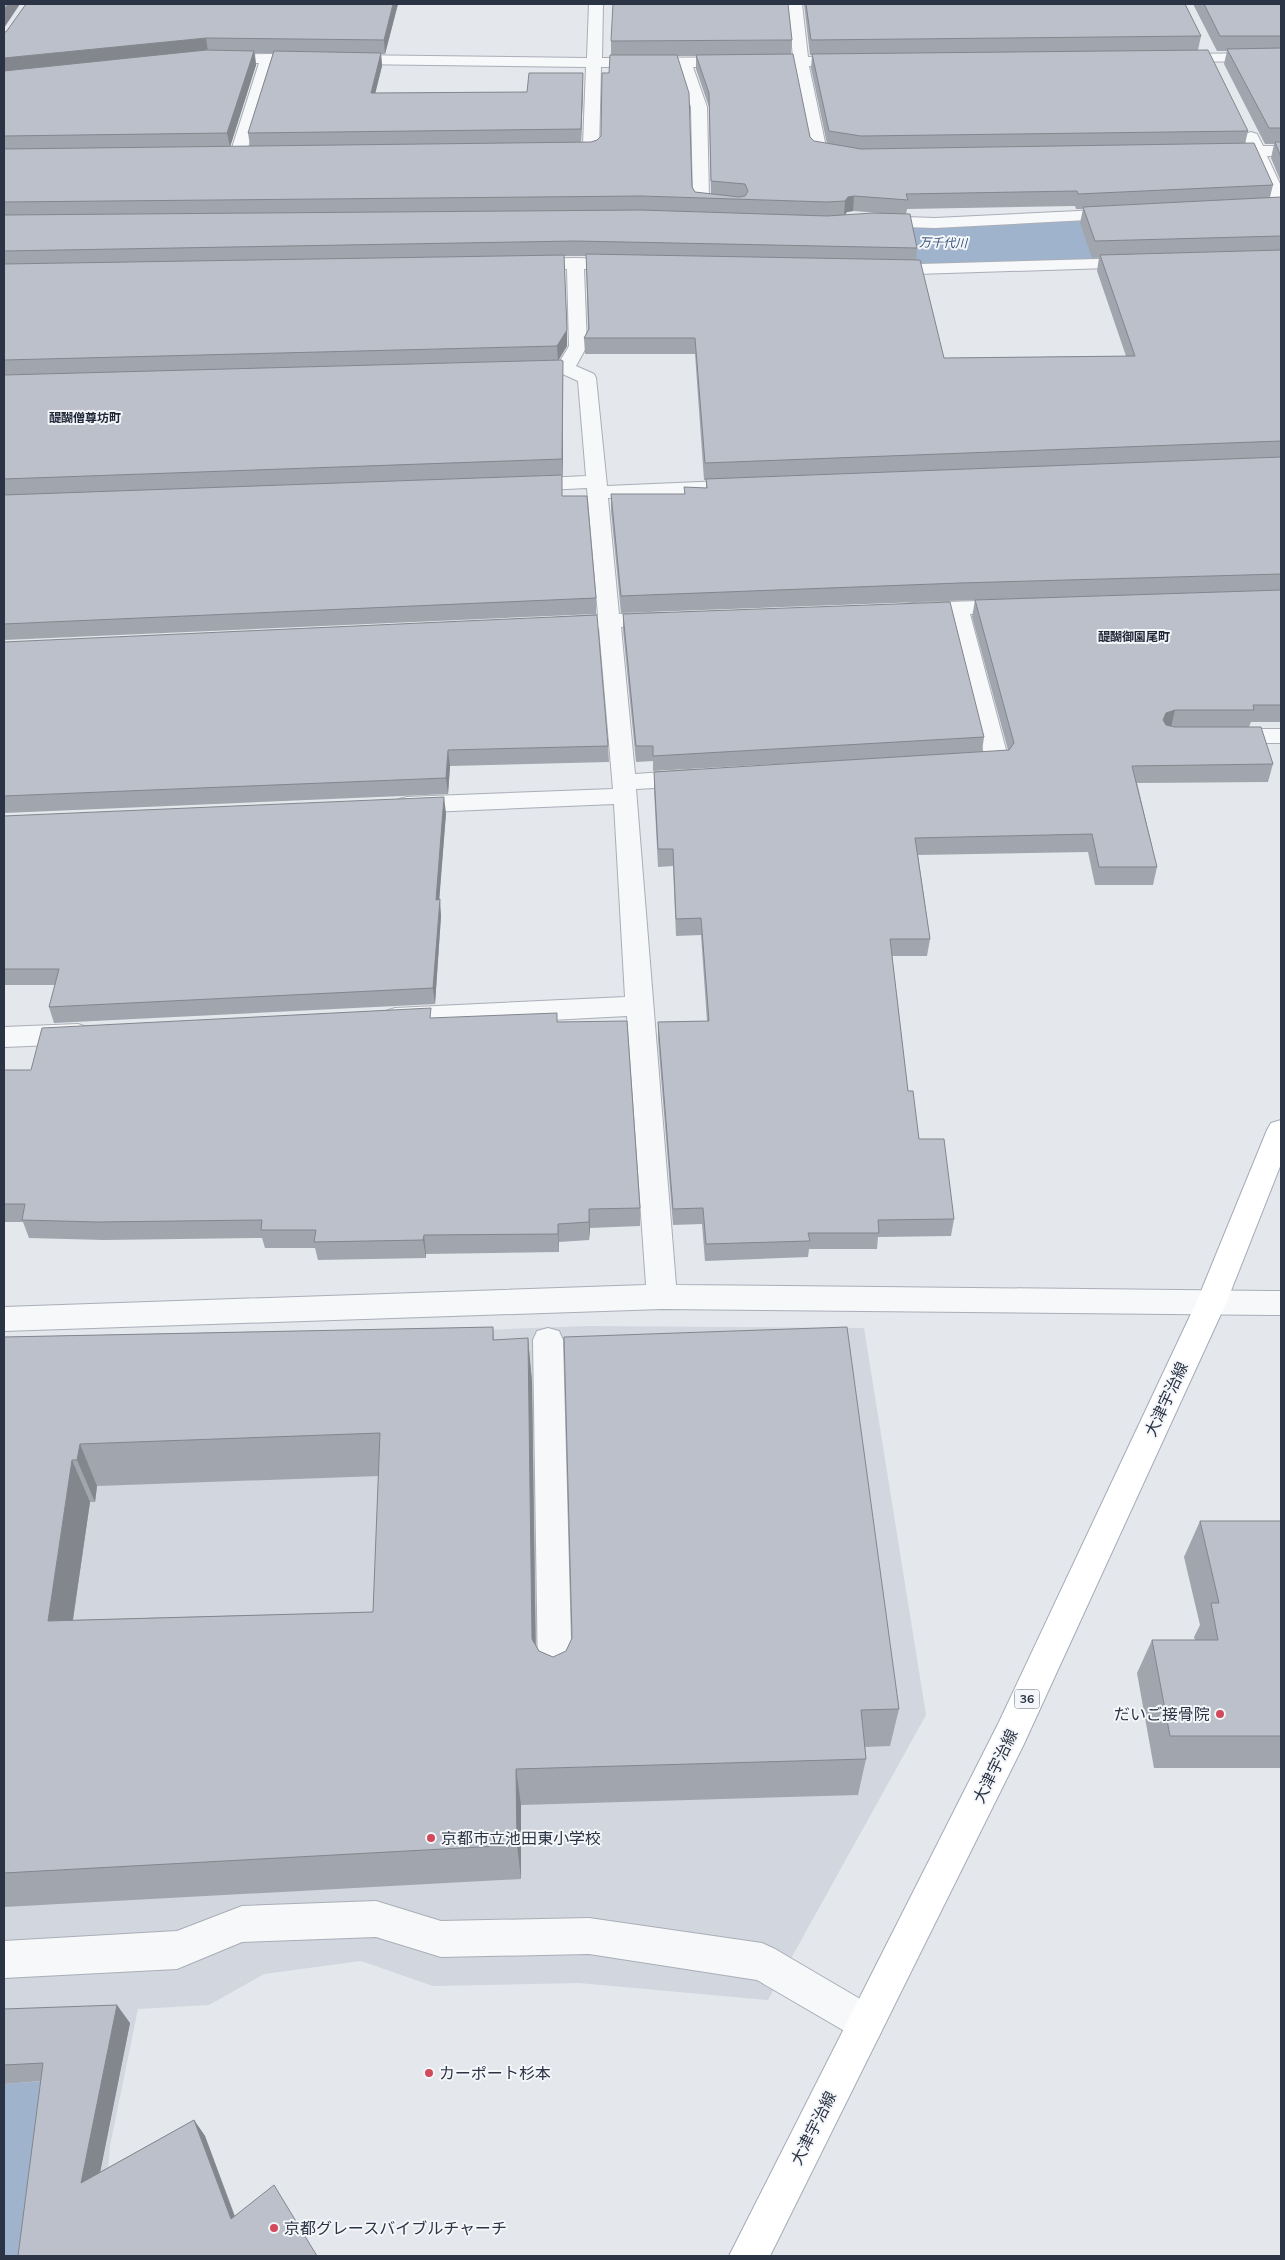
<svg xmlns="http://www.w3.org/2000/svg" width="1285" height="2260" font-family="Mulish,'Noto Sans JP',sans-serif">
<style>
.built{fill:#d2d6de}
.water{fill:#9fb4cc}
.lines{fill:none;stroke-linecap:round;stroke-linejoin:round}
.river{fill:#9fb4cc;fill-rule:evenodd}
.minor-casing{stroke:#a9aeb7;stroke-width:2}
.major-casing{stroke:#a3abb8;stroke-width:2}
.minor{fill:#f7f8fa;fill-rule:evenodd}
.major{fill:#fff;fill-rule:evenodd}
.wall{fill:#a1a5ae;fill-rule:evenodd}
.shaded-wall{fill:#83868d}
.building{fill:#bbc0ca;stroke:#83868d;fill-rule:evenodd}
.poi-dot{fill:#d1495b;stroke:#f4f6f9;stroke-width:2}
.labels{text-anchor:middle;stroke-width:4;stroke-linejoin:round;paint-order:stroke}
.far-water-label{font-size:12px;font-style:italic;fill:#34527a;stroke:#f4f6f9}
.far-neighbourhood-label{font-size:12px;font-weight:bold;fill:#1d2536;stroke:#f4f6f9}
.shield{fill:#f4f6f9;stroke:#676e7b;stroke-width:1}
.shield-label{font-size:12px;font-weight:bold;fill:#2b3445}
.near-street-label{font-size:16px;fill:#2b3445;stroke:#f4f6f9}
.near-poi-label{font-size:16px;fill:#2b3445;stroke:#f4f6f9;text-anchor:start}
</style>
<rect width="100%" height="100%" fill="#e4e7ec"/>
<path class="built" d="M587,1326l277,2 62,387 -158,285 -189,-17 -146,3 -72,-25 -97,13 -55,31 -71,4 -28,137 -9,110h-97v-908z"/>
<path class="water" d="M58,2080l-22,176h-32v-172z"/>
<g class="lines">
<path class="river" d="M1281,208v42l-310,16 -215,-7 -25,-6 -11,-15 11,-15 25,-6 215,5z"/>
<defs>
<g id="minor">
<path d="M589,4h14l-1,54 191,-1 -5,-53h14l6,53 42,-1 5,2 3,3 -3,3 -5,2h-41l17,81 28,5 2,3 -2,3 -6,2 -35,-6 -2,-3 -17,-85 -101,1 14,40 2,90 25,3 2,4 -2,4c-12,2 -27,-1 -39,-3l-2,-4 -2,-94 -13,-40h-77l-2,83 -2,3c-13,3 -30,3 -43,0l-2,-3 2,-3 29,-2 3,-78 -312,-4 -28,91 -2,3h-12l-2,-3 29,-91 -41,-1 -5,-1 -2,-3 2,-3 55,-1 319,4z"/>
<path d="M1281,53v8l-106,1 -5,-1 -2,-3 2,-3 5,-1z"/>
<path d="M1251,132l6,2 6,12h18v10h-14l14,30v23l-6,-1 -2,-4 -22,-48 -36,-2 -2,-3 2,-3 32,-2 -4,-9 2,-3z"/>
<path d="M1119,209l6,1 2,4 -2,4 -190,10 -60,-2 -6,-1 -2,-4 2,-4 6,-1 60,2z"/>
<path d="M575,258l47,1 6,1 3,4 -3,4 -6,1h-38l3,77 -11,20 18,8 2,4 11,108 116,-5 7,2 3,4 -3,4 -7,2 -115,5 11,116 41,-1 8,1 3,5 -3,5 -47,3 14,147 57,-4 8,3 4,5 -4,5 -8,3 -56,3 40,496 605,6v24l-619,-6 -658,22v-24l642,-22 -19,-269 -232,12 -9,-3 -4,-7 4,-7 9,-3 230,-11 -11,-193 -207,9 -8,-2 -4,-6 4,-6 8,-2 206,-8 -14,-161 -38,1 -8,-1 -3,-5 3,-5 45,-3 -11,-127 -62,3 -7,-2 -3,-4 3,-4 7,-2 61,-3 -8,-95 -20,-9 -2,-4 13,-22 -2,-77h-39l-6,-1 -3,-4 3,-4 6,-1z"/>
<path d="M1134,258l6,1 3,4 -3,4 -255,8 -6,-1 -3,-4 3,-4 6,-1z"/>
<path d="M1012,600l8,1 3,5 -3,5 -50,3 39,147 -4,5c-13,4 -30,6 -43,2l-4,-5 4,-5 22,-4 -35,-140 -36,1 -8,-1 -3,-5 3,-5 8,-1z"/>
<path d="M1227,729h54v14h-54l-8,-2 -3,-5 3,-5z"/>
<path d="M78,1024l9,3 4,7 -4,7 -9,3 -74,3v-20z"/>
<path d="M548,1328l11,3 4,9 9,337 -5,11 -12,5 -12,-5 -5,-11 -5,-337 4,-9z"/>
<path d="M376,1901l65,20 148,-3 173,25 13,6 104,61 6,13 -6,13 -13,6 -13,-6 -96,-56 -168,-26 -148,3 -65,-20 -134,5 -65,27 -173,9v-37l173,-10 65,-25z"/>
</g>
<path id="major" d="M1281,1120v44l-54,137 -204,445 -253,510h-41l270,-534 198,-421 70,-171 4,-7z"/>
</defs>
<use href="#minor" class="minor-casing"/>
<use href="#major" class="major-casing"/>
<use href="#minor" class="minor"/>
<use href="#major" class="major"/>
</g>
<g class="wall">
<path d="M398,4l-13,50h-4l1,12 -7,27 152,-1 56,-5 -2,55h10l6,-2 4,-4 8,-63 2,-18v-14l181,-1 -1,14 19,83 4,4 13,3 -16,-76 1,-13h-2l-6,-51h381l16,32 -3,14 50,81 -3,13 28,41 -3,12h11v525h-30l-2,5 24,37 -5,18 -131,1 20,84 -4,18h-58l-7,-33 -170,3 12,84 -3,17h-35l16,135 11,48 35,80 -3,17 -73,1 -1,12h-68l-1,8 -103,4 -3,-37 -29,1 -15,-186v-17l49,-1 -6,-86 -25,1 -3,-70 -15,1 -4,-77v-18l288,-17 -289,16v-10l-17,1 -13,-132v-16l361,123 -2,15 26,-2 -36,-133 3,-17 -354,13 -10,-102v-17h73l22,-6v-8h-2l-9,-126h-110l-1,-16 4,-8 -2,-74h-22l3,90 -9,15 5,16v98l-55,2 54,19 34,102v16l-592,26v2v-610zM255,53h18l-25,80 2,13 -20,1 26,-82zM677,56h19v13l13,38 2,87 -16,-2 -3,-5zM1075,206l1,3h7l-3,14 12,35 7,-1 -2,14 29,85 -182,2 -28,-98 1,-12 -11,-34 1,-5zM853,211l27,2 -35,2 2,-3z"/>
<path d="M1193,4h88v178l-10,-24 3,-14h-9l-41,-80 3,-13h-10z"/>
<path d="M4,642l604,104 1,16 -159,4 -2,28 -444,19z"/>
<path d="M446,813l-7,86 2,17 -6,88 -381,19 -5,-16 6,-22h-51v-169z"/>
<path d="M432,1018l125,4 83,186v18l-50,2 -1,12 -30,2v10l-133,2v4l-108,2 -3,-12h-50l-3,-10 -158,2 -75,-2 -6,-16h-19v-152h27z"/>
<path d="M493,1327l1,13 34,-2 4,44 4,263 3,6 14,6 346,52 -9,37 -25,1 1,12 -8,36 -337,10v74l-517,28v-570zM379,1476l-6,136 -300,8 17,-118h5l2,-16z"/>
<path d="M1200,1521h81v247h-127l-17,-95 15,-33h43l-1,-3 6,-12 -16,-68z"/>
<path d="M4,2009l126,14 -30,149 94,-52 11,16 30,80 82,40h-299l23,-175 -37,3z"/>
</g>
<g class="shaded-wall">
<path d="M8,4h12l-16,24v-19z"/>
<path d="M393,4h5l-13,50 -1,-14z"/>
<path d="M206,38l2,14 -204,20v-14z"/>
<path d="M254,51l2,14 -26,82 -3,-14z"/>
<path d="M381,53l1,13 -10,41 -1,-14z"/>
<path d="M583,73v14l-2,56v-14z"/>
<path d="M854,196l-1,15 -6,1 -3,4 1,-15 3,-4z"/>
<path d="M567,330v16l-9,15 -1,-15z"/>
<path d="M563,361v114l-1,-16z"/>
<path d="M1175,710l-4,17 -10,3 2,-10 3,-7z"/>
<path d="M448,750l2,16 -2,28 -2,-16z"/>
<path d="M444,797l2,16 -8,103 -2,-16z"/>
<path d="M440,899l1,17 -6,88 -2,-16z"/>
<path d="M589,1209l1,19 -1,12z"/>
<path d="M558,1224l1,18v10l-1,-18z"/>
<path d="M424,1235l2,19v4l-3,-18z"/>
<path d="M528,1338l4,44 4,295 -4,-38z"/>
<path d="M80,1444l17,42 -2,16 -18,-42z"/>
<path d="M72,1460l18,42 -23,158 -19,-39z"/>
<path d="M516,1769l5,36v74l-4,-34z"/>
<path d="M117,2005l13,18 -35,175 -14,-15z"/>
<path d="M194,2120l11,16 36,98 -10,-15z"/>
</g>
<g class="building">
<path d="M4,4h4l-4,5z"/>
<path d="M26,4h367l-9,36 -178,-2 -202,20v-26h2z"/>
<path d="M613,4h175l4,36 -181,1z"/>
<path d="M806,4h379l16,32 -390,4z"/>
<path d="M1204,4h77v32h-61z"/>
<path d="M1281,48v80h-12l-42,-79z"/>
<path d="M206,50l48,1 -27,82 -223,3v-65z"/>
<path d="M1208,50l40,81 -387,5 -32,-5 -17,-77z"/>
<path d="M274,51l107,2 -10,40 156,-1 2,-19h54l-2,56 -333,4z"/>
<path d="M793,54l17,83 4,4 47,8 393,-6 19,42 -195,9 -1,-3 -171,3 2,6 -54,-4 -6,1 -3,4 -18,1 -186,-6 -637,6v-53l587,-7 6,-2 4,-4 1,-63h7l1,-18h67l12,38 3,94 3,5 44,5 6,-1 3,-5 -3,-7 -34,-3 -2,-88 -13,-38z"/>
<path d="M1275,142h6v15z"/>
<path d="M1281,197v39l-186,5 -12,-34z"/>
<path d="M641,210l186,6 46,-3 37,1 7,34 -342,-7 -571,10v-36z"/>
<path d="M1281,250v191l-576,22 -10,-125h-111l5,-9 -3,-75 334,6 24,98 191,-2 -35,-101z"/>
<path d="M564,255l3,75 -10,16 -553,14v-96z"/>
<path d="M561,360l2,1 -1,98 -558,20v-104z"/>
<path d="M1281,457v117l-321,9 -339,13 -10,-102h74l-1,-7 23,1 -1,-9z"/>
<path d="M562,475v21h25l9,102 -592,26v-129z"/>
<path d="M1281,590v115h-28l1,5h-79l-9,3 -3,7 3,5 9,2h86l12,37 -141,2 25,101h-58l-7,-33 -177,4 15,101h-40l18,152h5l6,48h25l10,80 -76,1 1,13h-71l2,8 -104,3 -3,-36 -30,1 -15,-187 51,-1 -8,-103 -25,1 -3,-70h-15l-4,-77 355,-22 5,-7 -39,-143z"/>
<path d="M950,602l34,135 -331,19v-10h-17l-13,-132z"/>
<path d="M597,615l11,131 -160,4 -2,28 -442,18v-154z"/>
<path d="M444,797l-8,103 4,-1 -7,89 -384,19 10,-38h-55v-153z"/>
<path d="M431,1008l-1,10 127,-5v9l70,-1 13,187 -51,1v13l-31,2v10l-134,1 -1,5 -109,2 2,-12h-55l1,-10 -165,2 -75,-2 3,-16h-21v-134h27l11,-42z"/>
<path d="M493,1327v13l35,-2 4,301 7,12 14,6 13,-6 6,-13 -8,-301 283,-10 52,382 -38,1 5,49 -350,10 1,76 -513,28v-536zM380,1433l-7,179 -325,9 24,-161h5l3,-16z"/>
<path d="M1200,1521h81v215h-111l-18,-96h66l-7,-37h8z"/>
<path d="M117,2005l-36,178 113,-63 37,99 43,-34 43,71h-299l25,-193 -39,2v-56z"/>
</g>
<g class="poi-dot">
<circle cx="1220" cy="1714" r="5"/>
<circle cx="431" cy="1838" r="5"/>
<circle cx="429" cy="2073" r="5"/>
<circle cx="274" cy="2228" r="5"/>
</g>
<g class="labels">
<g class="far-water-label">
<text transform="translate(943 243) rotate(1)" y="4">万千代川</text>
</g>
<g class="far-neighbourhood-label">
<text x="85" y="422">醍醐僧尊坊町</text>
<text x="1134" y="641">醍醐御園尾町</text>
</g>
<rect class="shield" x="1014.5" y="1689.5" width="25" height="19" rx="4"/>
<g class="shield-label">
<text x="1027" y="1703">36</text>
</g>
<g class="near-street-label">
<text transform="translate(1166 1399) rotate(-65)" y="6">大津宇治線</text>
<text transform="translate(995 1766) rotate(-64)" y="6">大津宇治線</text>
<text transform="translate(813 2128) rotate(-63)" y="6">大津宇治線</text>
</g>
<g class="near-poi-label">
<text x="1210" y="1720" text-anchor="end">だいご接骨院</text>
<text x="441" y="1844">京都市立池田東小学校</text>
<text x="439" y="2079">カーポート杉本</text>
<text x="284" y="2234">京都グレースバイブルチャーチ</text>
</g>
</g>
<rect width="1285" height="2260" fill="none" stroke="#2b3445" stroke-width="10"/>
</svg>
